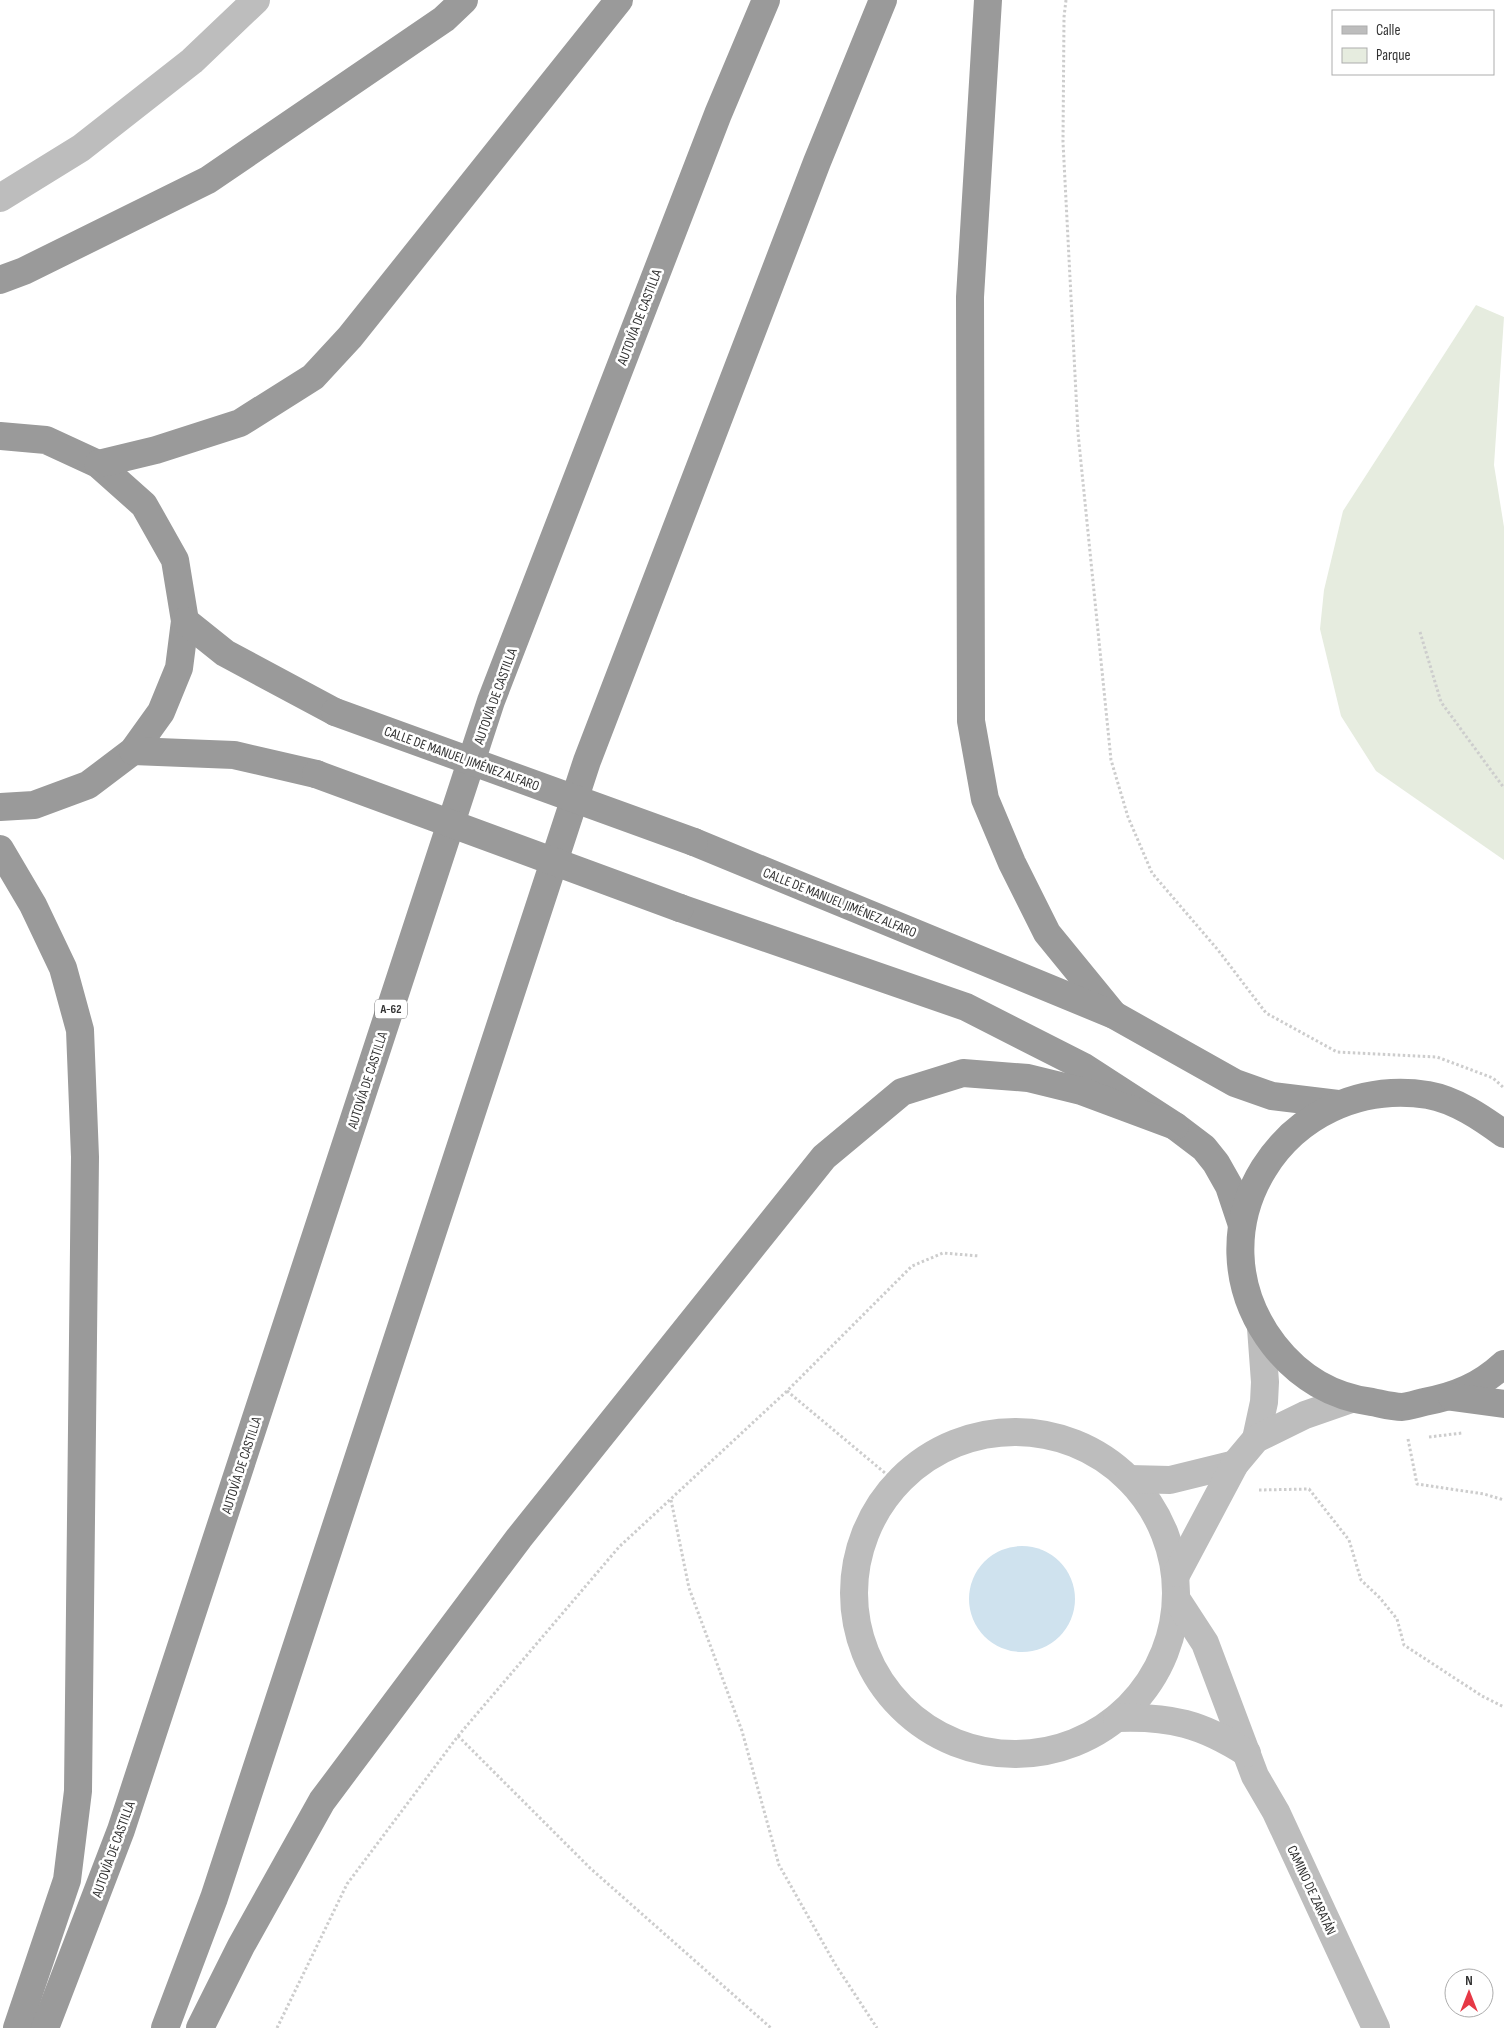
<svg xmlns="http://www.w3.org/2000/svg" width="1504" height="2028" font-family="'Sofia Sans Condensed',sans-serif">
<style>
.green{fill:#e6ecdf}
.water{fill:#cfe2ee}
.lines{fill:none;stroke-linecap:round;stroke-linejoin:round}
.path{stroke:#cdcdcd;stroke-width:3;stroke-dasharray:2.5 2.5;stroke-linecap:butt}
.secondary{stroke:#bdbdbd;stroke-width:28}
.highway{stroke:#9a9a9a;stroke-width:28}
.highway-bridge{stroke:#9a9a9a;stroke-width:28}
.labels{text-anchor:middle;stroke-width:5;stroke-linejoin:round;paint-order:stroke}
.shield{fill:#fff;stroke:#707070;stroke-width:1}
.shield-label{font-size:12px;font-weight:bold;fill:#333}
.street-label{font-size:14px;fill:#333;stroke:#fff}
</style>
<rect width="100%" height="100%" fill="#fff"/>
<path class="green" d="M1476,305l28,12 -10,148 10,62v333l-128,-89 -35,-55 -21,-87 4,-39 19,-79z"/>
<circle class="water" cx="1022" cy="1599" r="53"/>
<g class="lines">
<g class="path">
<path d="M1066,0l-2,17 -1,125 15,291 33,327 17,57 24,56 66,77 48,63 71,39 100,5 56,21 11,10"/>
<path d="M1420,632l21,70 63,86"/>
<path d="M787,1391l110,92"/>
<path d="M1429,1437l33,-4"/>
<path d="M1408,1439l9,45 67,10 20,6"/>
<path d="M1259,1490l50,-1 40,51 12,40 19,18 17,21 7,26 78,51 22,11"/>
<path d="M671,1500l18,88 53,143 37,134 56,99 42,64"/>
<path d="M458,1736l132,132 181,160"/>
<path d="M277,2028l70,-144 111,-148 161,-189 168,-156 125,-125 31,-13 36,3"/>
</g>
<g class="secondary">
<path d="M0,198l81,-50 111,-87 64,-61"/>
<circle cx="1015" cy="1593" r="161"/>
<path d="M1256,1439l8,-37 1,-20 -4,-54"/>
<path d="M1129,1479l41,1 65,-16"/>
<path d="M1176,1575l59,-111 21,-25 49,-24 46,-16"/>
<path d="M1177,1600l28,43 50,133 21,36 100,216"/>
<path d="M1117,1718c53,-2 85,6 130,35"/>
</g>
<g class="highway">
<path d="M988,0l-18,297 1,424 14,78 27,64 35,70 67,82"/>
<path d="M0,280l24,-9 184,-91 236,-161 20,-19"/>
<path d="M0,436l46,4 52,24 46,41 31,55 10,61 -6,47 -18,44 -28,39 -45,34 -54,20 -34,2"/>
<path d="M98,464l58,-14 84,-27 73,-46 37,-40 269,-337"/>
<path d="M185,621l40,32 110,59"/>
<path d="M133,751l101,4 82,19"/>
<path d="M694,842l420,173 121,68 37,13 66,8"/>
<path d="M0,849l33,56 30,63 17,62 5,127 -7,634 -11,89 -50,148"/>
<path d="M680,908l286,99 118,60 91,59 29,22 12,15 13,23 13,39"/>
<path d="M1504,1134c-22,-16 -48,-34 -76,-39 -143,-22 -243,134 -154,250 25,32 59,52 98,57 10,2 21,5 30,5 7,-1 15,-3 22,-5 32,-6 56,-16 80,-38"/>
<path d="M1452,1397l52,7"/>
<path d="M45,2028l76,-198 370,-1129 227,-587 48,-114"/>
<path d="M165,2028l49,-130 373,-1137 230,-599 66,-162"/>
<path d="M200,2028l41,-82 81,-145 197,-263 305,-381 78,-65 61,-19 65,5 53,13 94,35"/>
</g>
<g class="highway-bridge">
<path d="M335,712l359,130"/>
<path d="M316,774l364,134"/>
</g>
</g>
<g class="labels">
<rect class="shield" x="375" y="999.5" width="32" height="19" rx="4"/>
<g class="shield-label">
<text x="391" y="1013">A-62</text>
</g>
<g class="street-label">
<text transform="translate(639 317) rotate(-69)" y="5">AUTOVÍA DE CASTILLA</text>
<text transform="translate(495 696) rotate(-70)" y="5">AUTOVÍA DE CASTILLA</text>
<text transform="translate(462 758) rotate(20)" y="5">CALLE DE MANUEL JIMÉNEZ ALFARO</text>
<text transform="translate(840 902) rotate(22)" y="5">CALLE DE MANUEL JIMÉNEZ ALFARO</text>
<text transform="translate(367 1080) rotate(-72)" y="5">AUTOVÍA DE CASTILLA</text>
<text transform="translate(241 1465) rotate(-72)" y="5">AUTOVÍA DE CASTILLA</text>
<text transform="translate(113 1849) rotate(-70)" y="5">AUTOVÍA DE CASTILLA</text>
<text transform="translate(1312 1890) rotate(65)" y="5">CAMINO DE ZARATÁN</text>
</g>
</g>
<rect x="1332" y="10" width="162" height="65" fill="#ffffff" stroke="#adadad"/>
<rect x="1342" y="26" width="25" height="8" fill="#bdbdbd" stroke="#adadad"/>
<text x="1376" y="35" font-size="15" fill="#333333">Calle</text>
<rect x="1342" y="48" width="25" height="15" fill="#e6ecdf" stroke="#adadad"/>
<text x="1376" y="60" font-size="15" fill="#333333">Parque</text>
<g transform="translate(1469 1993)"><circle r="24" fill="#ffffff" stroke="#adadad"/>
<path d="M0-4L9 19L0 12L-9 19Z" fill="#e63946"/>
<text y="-8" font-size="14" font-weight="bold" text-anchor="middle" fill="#333333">N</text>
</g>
</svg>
